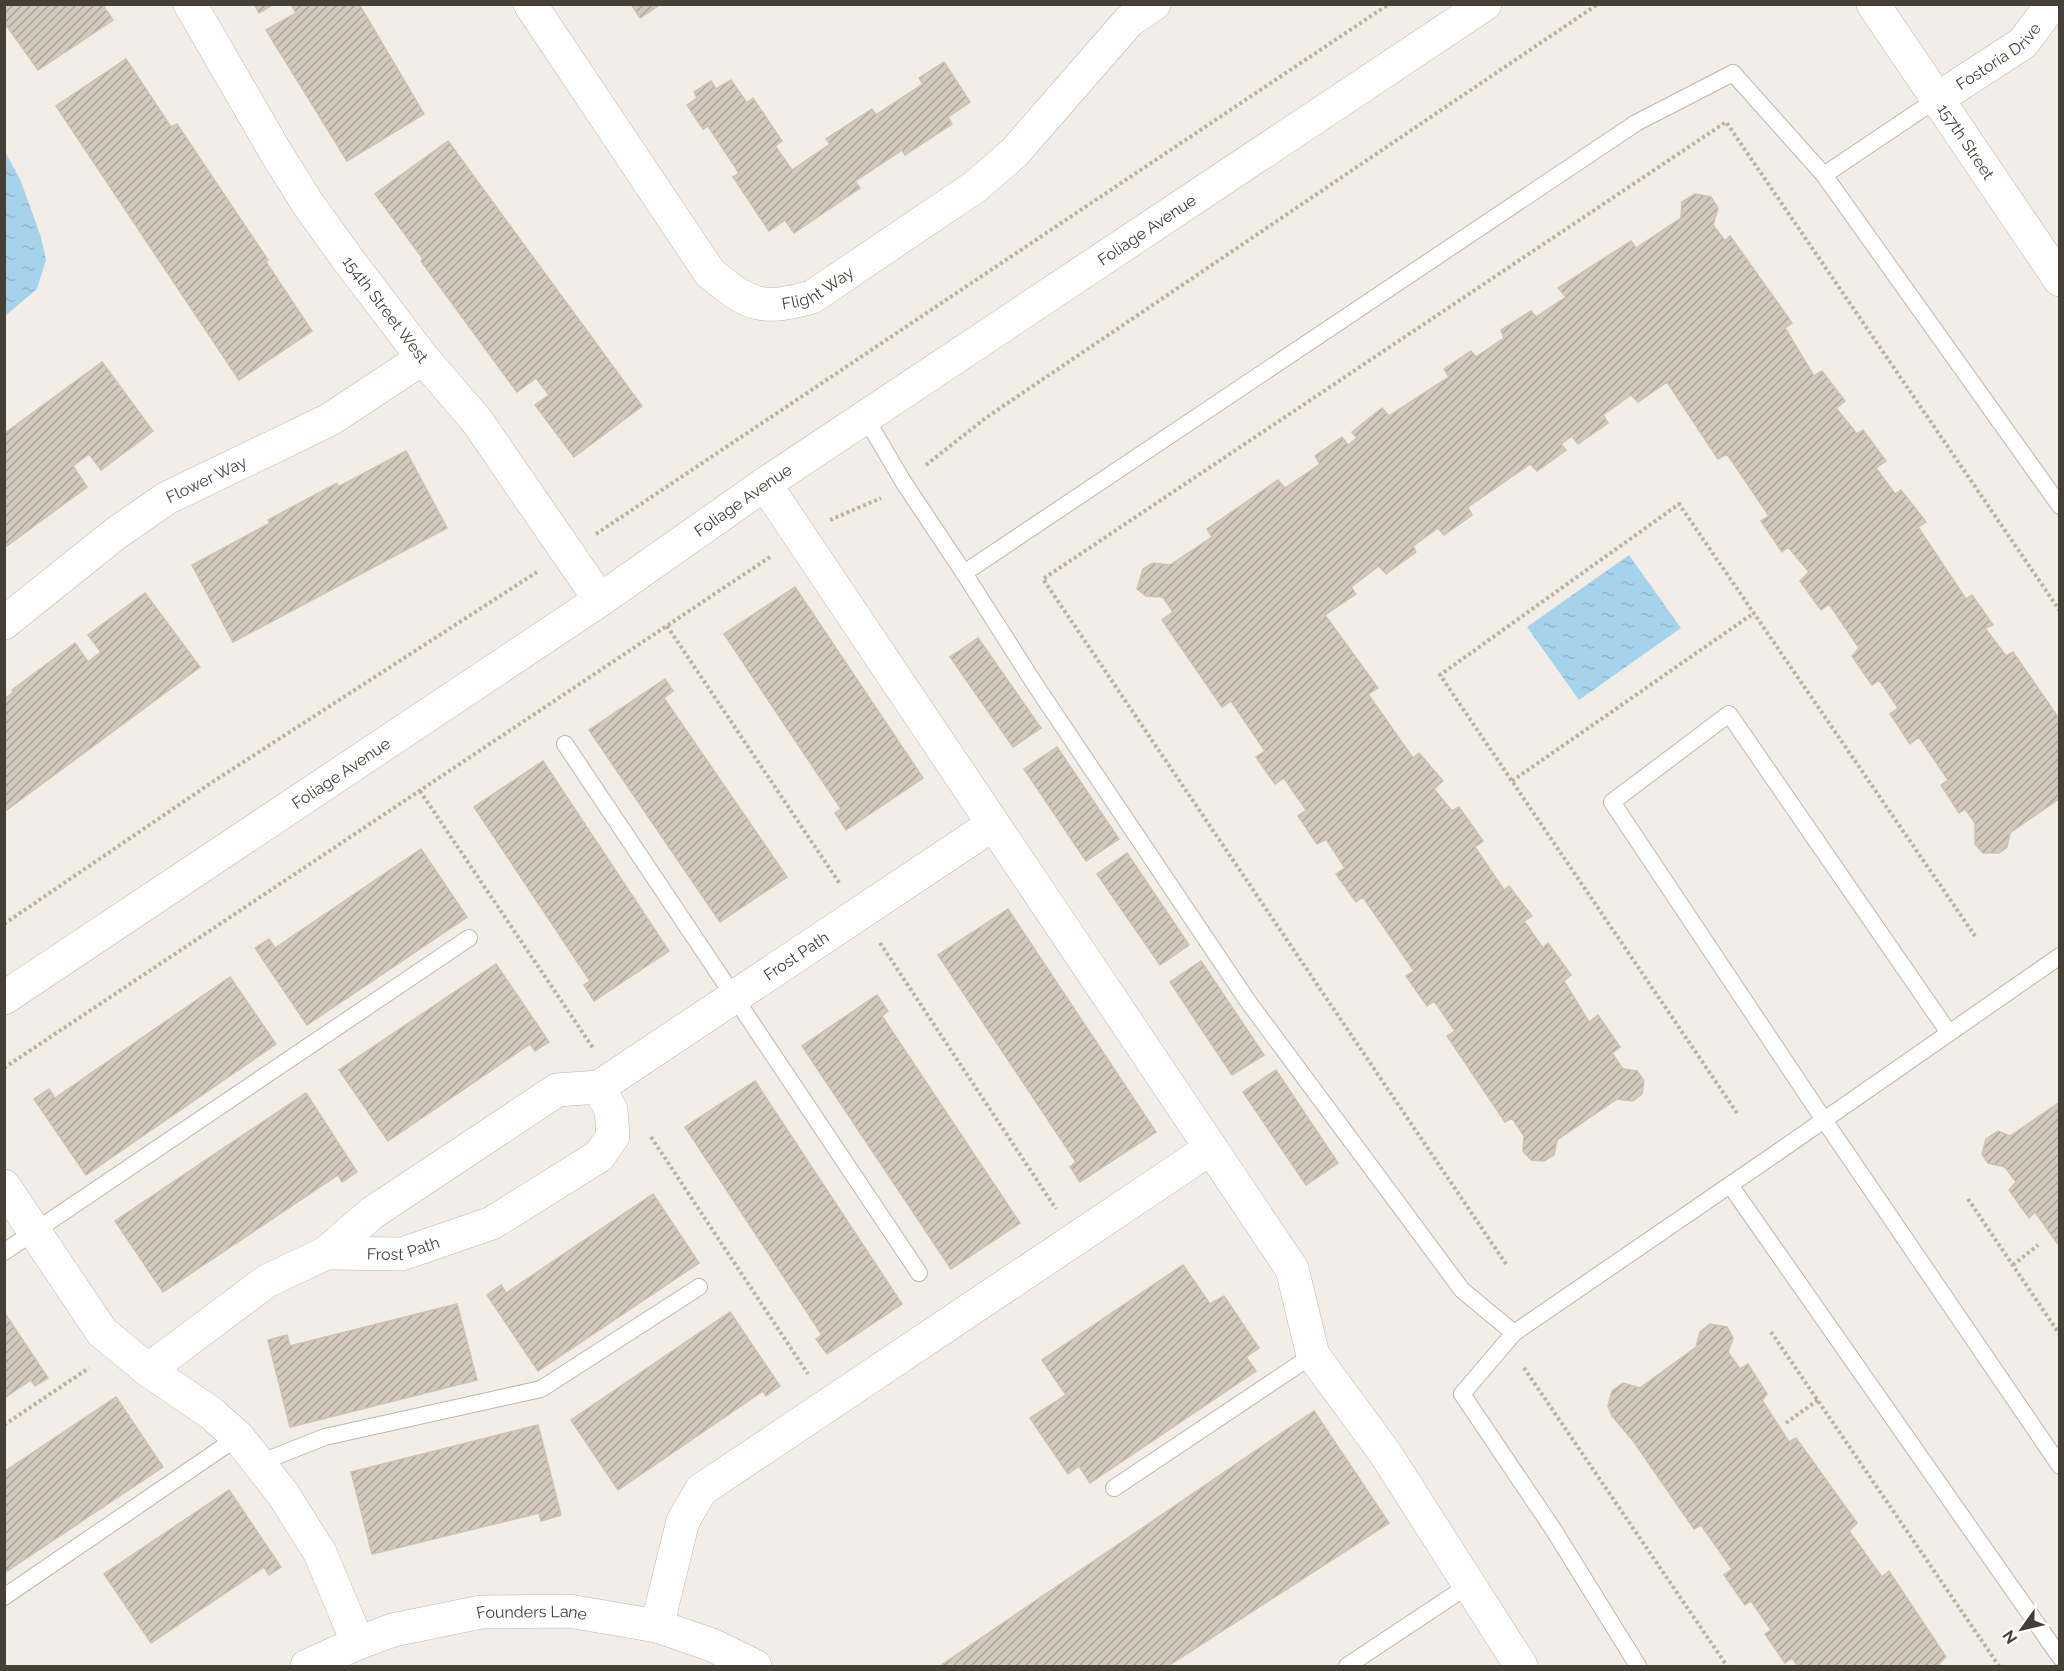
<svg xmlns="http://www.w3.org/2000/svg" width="2064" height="1671" font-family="Raleway,sans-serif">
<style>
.water{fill:url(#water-ripples)}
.building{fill:url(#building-hatch);stroke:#cec1b0;stroke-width:1.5}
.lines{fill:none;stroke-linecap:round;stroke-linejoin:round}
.service-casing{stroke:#bdb6aa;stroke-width:18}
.minor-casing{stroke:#bdb6aa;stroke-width:34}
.tertiary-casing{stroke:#bdb6aa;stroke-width:34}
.path{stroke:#beb19c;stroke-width:4;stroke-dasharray:3 3;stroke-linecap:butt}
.service{stroke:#fff;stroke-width:16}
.minor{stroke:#fff;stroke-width:33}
.tertiary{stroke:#fff;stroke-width:33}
.labels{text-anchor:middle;stroke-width:5;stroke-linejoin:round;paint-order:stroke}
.street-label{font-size:16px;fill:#453f36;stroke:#fff}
</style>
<defs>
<pattern id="water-ripples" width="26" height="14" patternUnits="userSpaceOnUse" patternTransform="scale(1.5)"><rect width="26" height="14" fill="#a6d3ec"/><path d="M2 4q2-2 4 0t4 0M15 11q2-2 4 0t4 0" fill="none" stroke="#90b6cb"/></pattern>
<pattern id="building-hatch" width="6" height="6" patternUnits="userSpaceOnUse" patternTransform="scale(1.5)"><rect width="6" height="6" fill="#d3cabd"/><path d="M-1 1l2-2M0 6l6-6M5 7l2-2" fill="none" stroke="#ada59a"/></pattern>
</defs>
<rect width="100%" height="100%" fill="#f2eee7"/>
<g class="water">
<path d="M4,150l16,29 21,58 5,23 -9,29 -32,27z"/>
<path d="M1629,555l52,73 -102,72 -52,-73z"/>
</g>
<g class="building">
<path d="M4,4h98l11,16 -75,50 -34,-48z"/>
<path d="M254,4h20l-15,9z"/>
<path d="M291,4h68l65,110 -77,47 -81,-131 30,-17z"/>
<path d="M631,4h30l-21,14z"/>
<path d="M126,59l45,68 6,-3 91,136 -2,2 46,69 -73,49 -183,-274z"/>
<path d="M944,62l26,40 -22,15 4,7 -47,31 -3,-5 -47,31 5,7 -66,45 -9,-13 -16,11 -36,-54 6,-4 -31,-47 -5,3 -16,-24 10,-7 -3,-6 17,-11 5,8 15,-9 16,23 6,-5 29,43 -7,5 17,24 38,-26 -4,-5 46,-30 4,6 47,-31 -4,-6z"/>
<path d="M448,141l194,265 -68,51 -39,-52 14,-10 -13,-17 -19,14 -96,-131 2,-2 -48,-65z"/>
<path d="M1695,194l16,3 7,11 -5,17 12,16 5,-5 62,87 -7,5 29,48 8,-5 23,30 -9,7 21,26 6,-4 23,31 -10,7 19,26 6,-4 25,32 -8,5 48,72 6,-4 21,30 -8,3 21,28 7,-4 47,68v78l-50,35 -3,14 -8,6h-16l-8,-9v-21l-10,-14 -6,4 -18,-28 7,-5 -29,-43 -9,7 -20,-30 8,-6 -19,-28 -7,5 -20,-29 7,-8 -30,-44 -8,6 -21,-29 9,-9 -21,-25 -6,5 -21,-31 8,-5 -42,-62 -9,5 -51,-77 -29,20 -7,-7 -28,20 5,8 -30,21 -6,-8 -11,8 5,6 -29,21 -7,-7 -62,43 4,8 -28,20 -6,-7 -25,18 3,6 -30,22 -7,-8 -28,21 5,7 -31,21 53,73 -10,6 45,64 6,-5 24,28 -9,8 18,22 7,-4 24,34 -8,6 29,43 5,-4 23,30 -8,5 19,27 5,-5 23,32 -7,6 25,41 9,-7 22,32 -8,6 11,16 14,2 7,10 -2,13 -9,7 -16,-2 -60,41 -3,15 -10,6 -13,-1 -8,-9 1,-15 -12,-18 -7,4 -58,-86 8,-5 -21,-30 -7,5 -21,-30 8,-5 -51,-74 -7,5 -20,-28 9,-6 -19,-29 -9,5 -19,-28 8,-6 -22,-32 -9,6 -19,-27 9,-6 -34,-50 -9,6 -60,-87 11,-8 -10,-15 -17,-1 -9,-7 6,-20 10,-6 17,2 42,-28 -5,-8 71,-49 7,8 35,-24 -5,-8 27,-19 6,8 9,-7 -5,-6 30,-24 7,8 60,-39 -5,-8 27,-18 5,6 28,-19 -3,-8 30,-19 5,6 30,-20 -8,-9 73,-47 5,7 45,-30 1,-16z"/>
<path d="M102,362l51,69 -52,39 -12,-16 -16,12 14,21 -83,61v-114z"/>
<path d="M406,451l41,77 -214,114 -41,-77 78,-42 -2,-3 69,-37 1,4z"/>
<path d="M795,587l128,191 -77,52 -11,-17 6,-4 -117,-175z"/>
<path d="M145,593l55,74 -196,145v-113l10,-7 -2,-2 63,-47 13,19 13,-10 -13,-17z"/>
<path d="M978,638l63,90 -28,19 -63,-90z"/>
<path d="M665,679l8,12 -9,7 123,179 -67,45 -131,-192z"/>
<path d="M1057,747l62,92 -33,22 -62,-92z"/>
<path d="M543,761l126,190 -75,50 -10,-16 6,-4 -116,-174z"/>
<path d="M421,849l46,68 -160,108 -52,-77 14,-9 6,9z"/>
<path d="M1127,853l62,92 -29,20 -63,-91z"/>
<path d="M1008,909l148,223 -76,50 -10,-15 6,-5 -138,-207z"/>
<path d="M1201,961l63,94 -32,20 -62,-93z"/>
<path d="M496,964l53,78 -14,9 -5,-7 -142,97 -49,-71z"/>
<path d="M230,977l46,67 -190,131 -52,-76 15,-10 6,9z"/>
<path d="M877,995l11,16 -6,5 138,207 -69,46 -149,-223z"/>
<path d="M1276,1070l62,93 -32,22 -63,-93z"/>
<path d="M755,1081l147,223 -75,50 -11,-15 6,-4 -137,-208z"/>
<path d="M306,1093l51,79 -15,10 -4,-7 -175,117 -48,-71z"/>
<path d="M2060,1102v145l-25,-35 -6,6 -20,-28 7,-8 -11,-15 -17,-4 -6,-9 4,-15 12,-8 12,5z"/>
<path d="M653,1194l46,69 -161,108 -51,-76 14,-10 5,8z"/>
<path d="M1183,1265l27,39 14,-8 35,52 -13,9 10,14 -166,112 -11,-17 -11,8 -38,-56 36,-23 -24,-35z"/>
<path d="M457,1304l20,76 -187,47 -22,-87 19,-5 3,11z"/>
<path d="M4,1312l44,66 -13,8 -4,-6 -27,18z"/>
<path d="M730,1312l50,74 -14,10 -3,-5 -145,99 -47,-70z"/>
<path d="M1710,1324l17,3 6,11 -5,14 12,17 8,-5 19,30 -5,6 27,42 7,-4 61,85 -8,8 33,46 7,-6 57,86 -7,7 2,2h-143l-6,-8 -7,5 -20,-29 6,-4 -20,-29 -6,4 -21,-30 8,-6 -31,-44 -7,4 -60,-87 -22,-26 -4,-10 4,-15 11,-8 17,5 56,-41 4,-15z"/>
<path d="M116,1397l47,70 -159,106v-101z"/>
<path d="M1314,1411l75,112 -221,143h-228z"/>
<path d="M538,1425l23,90 -20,6 -2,-8 -167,41 -21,-82z"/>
<path d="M229,1490l52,77 -12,8 -5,-8 -113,76 -47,-69z"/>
</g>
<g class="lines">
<defs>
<g id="service">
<path d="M1824,175l113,-76"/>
<path d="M865,417l39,66 60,90 672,-450 97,-50 91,102 236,331"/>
<path d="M964,573l72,113 211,314 215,290 52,43"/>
<path d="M565,744l354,529"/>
<path d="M1949,1033l-220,-319 -117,88 212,318 236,346"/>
<path d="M1730,1185l330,472"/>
<path d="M4,1252l465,-314"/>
<path d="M259,1463l66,-26 216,-48 158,-102"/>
<path d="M1114,1488l199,-133"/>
<path d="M4,1597l234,-160"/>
<path d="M1347,1666l122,-81"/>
<path d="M1638,1666l-85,-137 -91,-135 52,-61 264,-181 282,-196"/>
</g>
<g id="minor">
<path id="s1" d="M190,4l85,147 33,53 41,57 74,97 54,63 123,179"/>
<path id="s2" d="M530,4l180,269c40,33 51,38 102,24l164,-111 38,-33 115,-132 25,-17"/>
<path id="s3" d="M1937,99l86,-56 29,-39"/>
<path d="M765,484l527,785 21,86 72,98 136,213"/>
<path id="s4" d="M4,623l111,-89 52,-36 162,-78 94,-62"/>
<path id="s5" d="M4,998l596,-398 165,-116 720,-480"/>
<path d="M4,1186l98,146 46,38 63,43 27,24 45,57 37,59 38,90"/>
<path id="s6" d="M326,1253l76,1 90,-31 107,-67 14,-20 -2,-26 -12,-23"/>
<path id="s7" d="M148,1370l119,-89 59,-28 46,-40 185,-123 42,-3 393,-262"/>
<path d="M657,1626l26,-105 18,-31 510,-342"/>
</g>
<g id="tertiary">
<path id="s8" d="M1873,4l187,276"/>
<path id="s9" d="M307,1666l51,-23 35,-13 88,-18 88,-1 88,15 55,19 43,21"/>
</g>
</defs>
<use href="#service" class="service-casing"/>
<use href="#minor" class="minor-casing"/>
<use href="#tertiary" class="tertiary-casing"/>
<g class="path">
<path d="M926,465l61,-48 611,-413"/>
<path d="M830,520l51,-22"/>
<path d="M596,534l793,-530"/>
<path d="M667,626l173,258"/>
<path d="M1512,781l242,-168"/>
<path d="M420,791l173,257"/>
<path d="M4,924l207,-141 326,-211"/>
<path d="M880,943l176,266"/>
<path d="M4,1068l766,-511"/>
<path d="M1737,1113l-297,-438 239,-171 296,432"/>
<path d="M651,1137l157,237"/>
<path d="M1968,1199l92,136"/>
<path d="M1506,1264l-463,-685 683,-457 334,489"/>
<path d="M2013,1265l25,-20"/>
<path d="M1771,1332l228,334"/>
<path d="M1524,1368l203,298"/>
<path d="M1786,1423l32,-23"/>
<path d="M4,1425l85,-57"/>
</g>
<use href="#service" class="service"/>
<use href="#minor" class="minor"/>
<use href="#tertiary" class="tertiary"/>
</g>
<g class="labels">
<g class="street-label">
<text dy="6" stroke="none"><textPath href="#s3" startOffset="75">Fostoria Drive</textPath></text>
<text dy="6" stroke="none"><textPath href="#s8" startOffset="166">157th Street</textPath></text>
<text dy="6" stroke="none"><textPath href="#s5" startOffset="1377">Foliage Avenue</textPath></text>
<text dy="6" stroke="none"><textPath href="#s2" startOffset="444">Flight Way</textPath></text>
<text dy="6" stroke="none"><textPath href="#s1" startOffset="363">154th Street West</textPath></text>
<text dy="6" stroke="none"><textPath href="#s4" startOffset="249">Flower Way</textPath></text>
<text dy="6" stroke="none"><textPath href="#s5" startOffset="891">Foliage Avenue</textPath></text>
<text dy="6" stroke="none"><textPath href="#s5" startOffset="405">Foliage Avenue</textPath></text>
<text dy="6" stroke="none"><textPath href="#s7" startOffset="776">Frost Path</textPath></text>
<text dy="6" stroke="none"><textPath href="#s6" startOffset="78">Frost Path</textPath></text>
<text dy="6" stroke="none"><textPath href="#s9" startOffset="234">Founders Lane</textPath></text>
</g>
</g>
<rect width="2064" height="1671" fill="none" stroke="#453f36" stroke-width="12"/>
<g transform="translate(2022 1629) rotate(236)" stroke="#ffffff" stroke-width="4.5" paint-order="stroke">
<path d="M0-4.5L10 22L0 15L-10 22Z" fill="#453f36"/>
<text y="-9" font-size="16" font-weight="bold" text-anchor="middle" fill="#453f36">N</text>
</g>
</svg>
